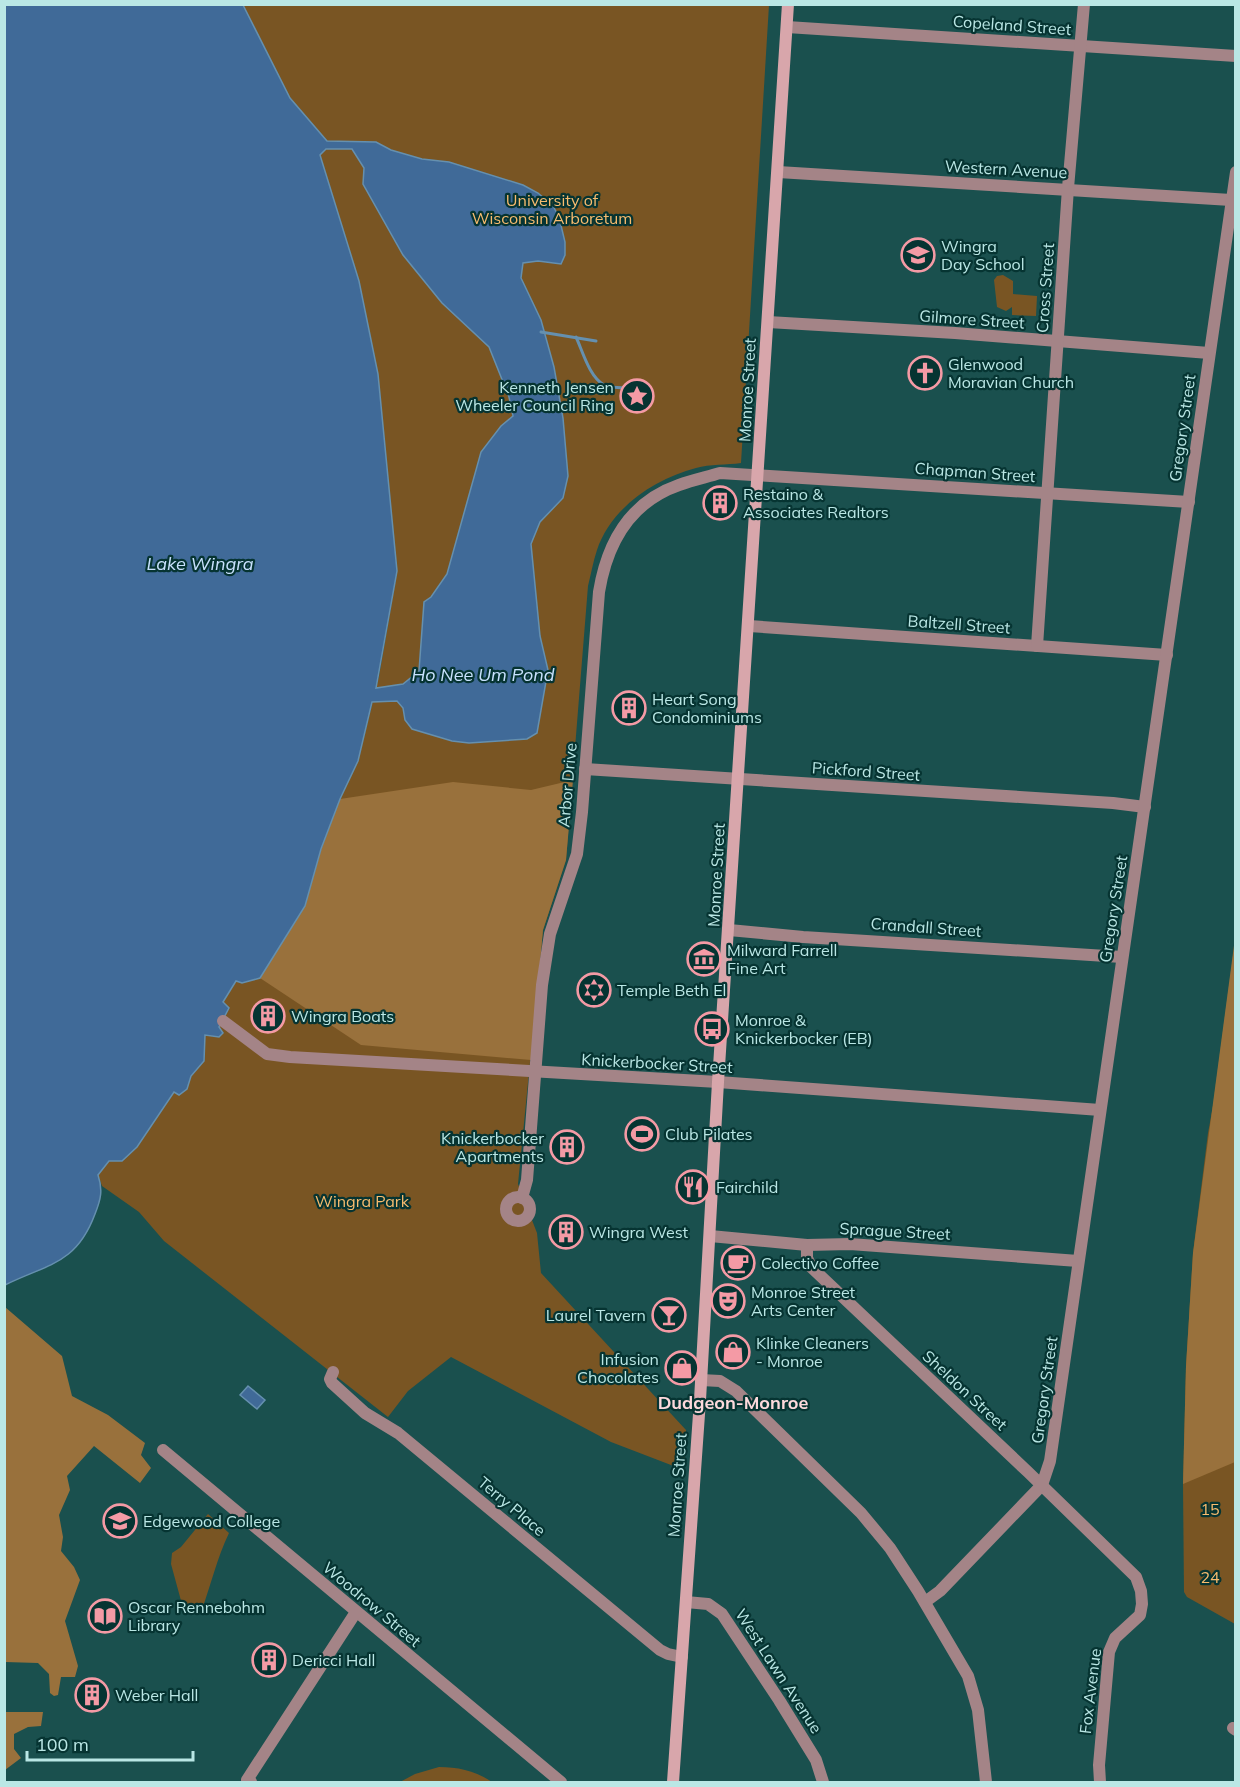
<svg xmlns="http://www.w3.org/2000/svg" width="1240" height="1787" font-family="Mulish,sans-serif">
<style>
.green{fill:#795523}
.forest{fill:#99713c}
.water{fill:#406a98;stroke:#6590af;stroke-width:1.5;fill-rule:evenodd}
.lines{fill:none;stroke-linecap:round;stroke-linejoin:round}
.stream{stroke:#6590af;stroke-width:3}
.street{stroke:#a48487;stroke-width:12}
.secondary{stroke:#d8a6ab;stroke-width:12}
.labels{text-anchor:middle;stroke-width:4.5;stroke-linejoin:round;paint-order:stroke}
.street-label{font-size:16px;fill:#bae7e5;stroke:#063432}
.park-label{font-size:16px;fill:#f8bc6f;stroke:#063432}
.poi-label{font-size:16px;fill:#bae7e5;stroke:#063432;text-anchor:start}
.water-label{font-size:18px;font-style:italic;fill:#c9e2fe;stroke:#063432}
.neighbourhood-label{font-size:18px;font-weight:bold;fill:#fdd9dc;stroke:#063432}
</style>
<rect width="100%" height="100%" fill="#1a504e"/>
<g class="green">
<path d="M243,5h526l-28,458c-14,2 -31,1 -45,5 -42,11 -85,40 -99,82 -4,12 -6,24 -9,36l-22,274 -23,70 -25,254 19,49 4,40 145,157 -2,40 -73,-28 -160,-85 -43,34 -20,26 -224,-176 -25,-29 -37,-26 -4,-11 11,-14 28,-14 37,-56 13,-2 4,-13 13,-15 1,-26 14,2v-10l10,-19 -6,-6 98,-152 19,-51 18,-38 21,-85 18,-104 -19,-198 -19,-93 -39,-126 7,-14 -37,-43z"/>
<path d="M1003,275l10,6v13l24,2 -1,20 -24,-1v-8l-6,4 -9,-4 -3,-27 3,-4z"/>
<path d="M1235,987v637l-48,-27 -3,-5 -1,-108 3,-118 7,-113 15,-120z"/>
<path d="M208,1514l21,19c-12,25 -18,52 -28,79l-6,1 -12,-5 -12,-44 1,-11 9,-6z"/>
<path d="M439,1767c19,0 37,4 53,15h-92l15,-8z"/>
</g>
<g class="forest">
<path d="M573,780l-7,80 -23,70 -12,130 -170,-15 -101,-67 45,-72 16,-56 19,-51 113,-17 78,8z"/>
<path d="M1235,938v524l-52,22 3,-118 7,-113z"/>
<path d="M5,1307l57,49 10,40 36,19 37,28 -4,12 10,13 -11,15 -46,-37 -27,30 3,14 -11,25 4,22 -2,14 13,16 6,13 -15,41 13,45 -3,11h-14l-3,18 -4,1 -4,-3 -1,-19 -11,-11 -33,-1z"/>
<path d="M5,1712h38l-2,14 -13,1 -14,7v15l7,9 -16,12z"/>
</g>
<g class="water">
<path d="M5,5h238l47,93 37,43 49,1 15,8 31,9 27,3 74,23 15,8 15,13 6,11 6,25v13l-4,9 -23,-3 -15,2 -2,15 20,42 13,47 9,51 5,58 -5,22 -23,24 -9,22 9,92 8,34 -11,63 -10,6 -58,4 -17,-2 -40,-12 -7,-9 -2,-12 -6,-7 -25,1 -14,59 -18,38 -19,50 -16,57 -45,72 -18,5 -6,-2 -13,21 6,6 -10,19 4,6 -4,4 -14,-2 -1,26 -13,15 -4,13 -8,6 -5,-3 -37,55 -15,14h-13l-11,14c5,15 3,24 -3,39 -19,51 -48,50 -90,71zM326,149h26l12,19 -1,16 40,71 39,48 47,44 20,50 4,19 -12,10 -20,26 -34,122 -16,23 -7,5 -5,69 -16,13 -27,4 21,-117 -19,-197 -19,-93 -39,-126z"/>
<path d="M248,1386l17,14 -8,9 -17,-14z"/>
</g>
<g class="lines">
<g class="stream">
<path d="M541,332l55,9"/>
<path d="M576,337c7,15 13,39 28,48 5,3 14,2 20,3"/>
</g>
<g class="street">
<path d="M787,27l449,29"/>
<path d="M778,172l453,28"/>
<path d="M768,322l187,11 254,20"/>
<path d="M749,626l418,29"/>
<path d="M1037,646l31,-458 16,-184"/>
<path d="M585,769l528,34 32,4"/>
<path d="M729,930l74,7 319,20"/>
<path d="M223,1021l44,33 23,3 428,25 382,28"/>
<circle cx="518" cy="1209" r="12"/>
<path d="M522,1198l5,-18 15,-195 8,-51 27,-80 5,-42 17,-220c8,-49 31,-90 80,-107 14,-5 28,-8 41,-12l469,29"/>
<path d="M710,1236l97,9 43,-1 228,17"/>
<path d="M807,1245v13l4,9 217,205 108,105 5,14 1,13 -2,11 -25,23 -6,14 -10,113 1,17"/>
<path d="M333,1372l-3,7 2,4 33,30 33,20 262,217 8,4 14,3"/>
<path d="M701,1380l19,1 16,10 125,122 29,35 28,43 50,85 10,34 8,72"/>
<path d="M163,1450l398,332"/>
<path d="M686,1602l22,2 14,10 57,86 37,60 7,22"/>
<path d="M925,1602l15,-11 102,-106 8,-24 186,-1289"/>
<path d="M1233,1728l3,2"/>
<path d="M251,1782l-4,-2 109,-168"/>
</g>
<path class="secondary" d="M673,1782l27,-382 18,-318 70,-1078"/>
</g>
<defs>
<symbol id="school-ring" viewBox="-11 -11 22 22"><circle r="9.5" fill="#063432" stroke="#f49aa5" stroke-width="1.5"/><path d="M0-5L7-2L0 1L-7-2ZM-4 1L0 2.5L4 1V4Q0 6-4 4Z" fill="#f49aa5"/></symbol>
<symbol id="church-ring" viewBox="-11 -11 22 22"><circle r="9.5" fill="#063432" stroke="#f49aa5" stroke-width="1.5"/><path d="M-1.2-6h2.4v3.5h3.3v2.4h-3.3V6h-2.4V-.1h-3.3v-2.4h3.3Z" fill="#f49aa5"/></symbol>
<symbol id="sight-ring" viewBox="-11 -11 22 22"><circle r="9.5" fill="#063432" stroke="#f49aa5" stroke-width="1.5"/><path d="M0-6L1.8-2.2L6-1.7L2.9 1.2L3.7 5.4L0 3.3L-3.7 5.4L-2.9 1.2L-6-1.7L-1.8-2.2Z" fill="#f49aa5"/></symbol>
<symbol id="building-ring" viewBox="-11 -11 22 22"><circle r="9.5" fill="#063432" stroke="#f49aa5" stroke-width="1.5"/><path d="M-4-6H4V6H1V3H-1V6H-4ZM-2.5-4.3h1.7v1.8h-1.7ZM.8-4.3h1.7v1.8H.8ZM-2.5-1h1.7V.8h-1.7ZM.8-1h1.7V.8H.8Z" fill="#f49aa5"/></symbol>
<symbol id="museum-ring" viewBox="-11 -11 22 22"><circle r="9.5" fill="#063432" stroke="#f49aa5" stroke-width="1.5"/><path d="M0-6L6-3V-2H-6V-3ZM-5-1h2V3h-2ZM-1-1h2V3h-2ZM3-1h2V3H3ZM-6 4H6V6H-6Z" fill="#f49aa5"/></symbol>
<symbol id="synagogue-ring" viewBox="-11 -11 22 22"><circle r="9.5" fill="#063432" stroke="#f49aa5" stroke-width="1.5"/><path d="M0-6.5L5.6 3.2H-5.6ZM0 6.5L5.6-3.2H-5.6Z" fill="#f49aa5"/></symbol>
<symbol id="bus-ring" viewBox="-11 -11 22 22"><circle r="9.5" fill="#063432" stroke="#f49aa5" stroke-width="1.5"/><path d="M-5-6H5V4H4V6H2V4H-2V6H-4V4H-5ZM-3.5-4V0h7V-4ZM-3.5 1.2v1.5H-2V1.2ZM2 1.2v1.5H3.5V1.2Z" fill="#f49aa5"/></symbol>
<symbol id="stadium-ring" viewBox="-11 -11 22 22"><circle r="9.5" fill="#063432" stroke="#f49aa5" stroke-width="1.5"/><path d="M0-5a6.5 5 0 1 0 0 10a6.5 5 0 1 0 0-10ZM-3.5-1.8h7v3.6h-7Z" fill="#f49aa5"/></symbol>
<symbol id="restaurant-ring" viewBox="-11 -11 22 22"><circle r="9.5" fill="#063432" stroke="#f49aa5" stroke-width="1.5"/><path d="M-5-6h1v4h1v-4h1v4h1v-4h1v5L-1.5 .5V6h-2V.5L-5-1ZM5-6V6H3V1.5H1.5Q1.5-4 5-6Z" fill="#f49aa5"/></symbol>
<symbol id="cafe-ring" viewBox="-11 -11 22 22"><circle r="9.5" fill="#063432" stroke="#f49aa5" stroke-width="1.5"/><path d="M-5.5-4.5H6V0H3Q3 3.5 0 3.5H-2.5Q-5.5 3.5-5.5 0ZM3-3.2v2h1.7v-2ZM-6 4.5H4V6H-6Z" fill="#f49aa5"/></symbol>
<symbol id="theatre-ring" viewBox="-11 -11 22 22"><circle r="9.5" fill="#063432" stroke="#f49aa5" stroke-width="1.5"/><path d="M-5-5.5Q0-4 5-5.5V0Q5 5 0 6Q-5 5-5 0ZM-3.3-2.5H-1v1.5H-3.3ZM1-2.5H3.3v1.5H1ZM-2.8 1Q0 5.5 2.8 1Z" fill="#f49aa5"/></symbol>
<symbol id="bar-ring" viewBox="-11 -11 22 22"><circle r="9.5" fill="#063432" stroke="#f49aa5" stroke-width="1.5"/><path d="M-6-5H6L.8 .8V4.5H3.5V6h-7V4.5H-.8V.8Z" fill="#f49aa5"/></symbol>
<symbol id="shop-ring" viewBox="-11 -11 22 22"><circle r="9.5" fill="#063432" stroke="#f49aa5" stroke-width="1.5"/><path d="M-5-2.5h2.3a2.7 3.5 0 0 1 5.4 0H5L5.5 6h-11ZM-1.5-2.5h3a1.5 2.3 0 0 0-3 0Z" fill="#f49aa5"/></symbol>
<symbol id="university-ring" viewBox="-11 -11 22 22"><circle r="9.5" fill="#063432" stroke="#f49aa5" stroke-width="1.5"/><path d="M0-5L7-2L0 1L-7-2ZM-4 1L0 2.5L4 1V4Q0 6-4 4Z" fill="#f49aa5"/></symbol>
<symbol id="library-ring" viewBox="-11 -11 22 22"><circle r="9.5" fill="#063432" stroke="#f49aa5" stroke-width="1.5"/><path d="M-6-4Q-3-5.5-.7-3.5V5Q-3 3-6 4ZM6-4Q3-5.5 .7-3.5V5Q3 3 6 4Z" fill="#f49aa5"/></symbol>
</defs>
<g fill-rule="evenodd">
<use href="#school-ring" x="899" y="236" width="38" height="38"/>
<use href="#church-ring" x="906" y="354" width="38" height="38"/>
<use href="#sight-ring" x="618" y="377" width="38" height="38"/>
<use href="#building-ring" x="701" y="484" width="38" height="38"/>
<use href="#building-ring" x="610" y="689" width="38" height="38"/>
<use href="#museum-ring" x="685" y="940" width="38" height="38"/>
<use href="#synagogue-ring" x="575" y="971" width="38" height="38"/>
<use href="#building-ring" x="249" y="997" width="38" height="38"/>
<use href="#bus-ring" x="693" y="1010" width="38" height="38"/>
<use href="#stadium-ring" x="623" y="1115" width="38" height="38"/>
<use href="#building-ring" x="548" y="1128" width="38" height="38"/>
<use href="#restaurant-ring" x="674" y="1168" width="38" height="38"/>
<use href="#building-ring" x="547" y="1213" width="38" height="38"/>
<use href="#cafe-ring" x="719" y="1244" width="38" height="38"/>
<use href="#theatre-ring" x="709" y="1282" width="38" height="38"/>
<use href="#bar-ring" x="650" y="1296" width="38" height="38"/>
<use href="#shop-ring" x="714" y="1333" width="38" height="38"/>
<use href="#shop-ring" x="663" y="1349" width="38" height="38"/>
<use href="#university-ring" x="101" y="1502" width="38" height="38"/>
<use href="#library-ring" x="86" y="1597" width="38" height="38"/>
<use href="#building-ring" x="250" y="1641" width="38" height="38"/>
<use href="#building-ring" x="73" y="1676" width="38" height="38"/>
</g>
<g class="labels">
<g class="street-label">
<text transform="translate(1012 25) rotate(4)" y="6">Copeland Street</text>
<text transform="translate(1006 169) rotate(3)" y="6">Western Avenue</text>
<text transform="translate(1045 288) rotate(-86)" y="6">Cross Street</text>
<text transform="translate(972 319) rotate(4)" y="6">Gilmore Street</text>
<text transform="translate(747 390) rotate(-87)" y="6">Monroe Street</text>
<text transform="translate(1182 428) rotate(-82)" y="6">Gregory Street</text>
<text transform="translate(975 472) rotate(4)" y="6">Chapman Street</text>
<text transform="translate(959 624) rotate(4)" y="6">Baltzell Street</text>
<text transform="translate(866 771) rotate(4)" y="6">Pickford Street</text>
<text transform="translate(567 785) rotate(-85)" y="6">Arbor Drive</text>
<text transform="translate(716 875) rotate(-87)" y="6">Monroe Street</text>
<text transform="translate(1113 909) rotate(-81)" y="6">Gregory Street</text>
<text transform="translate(926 927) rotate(4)" y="6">Crandall Street</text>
<text transform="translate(657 1063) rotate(3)" y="6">Knickerbocker Street</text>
<text transform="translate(895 1231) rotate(3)" y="6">Sprague Street</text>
<text transform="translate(965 1390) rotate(43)" y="6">Sheldon Street</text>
<text transform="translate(1044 1390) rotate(-82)" y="6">Gregory Street</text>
<text transform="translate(677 1485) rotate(-86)" y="6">Monroe Street</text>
<text transform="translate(512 1506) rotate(40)" y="6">Terry Place</text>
<text transform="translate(372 1604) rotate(40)" y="6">Woodrow Street</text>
<text transform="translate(779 1671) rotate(57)" y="6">West Lawn Avenue</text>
<text transform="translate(1090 1691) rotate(-83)" y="6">Fox Avenue</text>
</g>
<g class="park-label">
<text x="552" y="206">University of<tspan x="552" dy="18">Wisconsin Arboretum</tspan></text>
<text x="362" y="1207">Wingra Park</text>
<text x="1210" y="1515">15</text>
<text x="1210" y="1583">24</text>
</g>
<g class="poi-label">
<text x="941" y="252">Wingra<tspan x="941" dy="18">Day School</tspan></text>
<text x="948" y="370">Glenwood<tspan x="948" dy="18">Moravian Church</tspan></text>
<text x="614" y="393" text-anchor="end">Kenneth Jensen<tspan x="614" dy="18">Wheeler Council Ring</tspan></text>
<text x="743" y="500">Restaino &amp;<tspan x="743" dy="18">Associates Realtors</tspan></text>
<text x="652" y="705">Heart Song<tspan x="652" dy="18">Condominiums</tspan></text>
<text x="727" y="956">Milward Farrell<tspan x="727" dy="18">Fine Art</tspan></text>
<text x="617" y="996">Temple Beth El</text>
<text x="291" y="1022">Wingra Boats</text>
<text x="735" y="1026">Monroe &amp;<tspan x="735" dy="18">Knickerbocker (EB)</tspan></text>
<text x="665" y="1140">Club Pilates</text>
<text x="544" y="1144" text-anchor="end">Knickerbocker<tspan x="544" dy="18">Apartments</tspan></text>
<text x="716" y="1193">Fairchild</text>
<text x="589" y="1238">Wingra West</text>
<text x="761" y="1269">Colectivo Coffee</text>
<text x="751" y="1298">Monroe Street<tspan x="751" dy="18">Arts Center</tspan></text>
<text x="646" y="1321" text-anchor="end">Laurel Tavern</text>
<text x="756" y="1349">Klinke Cleaners<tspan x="756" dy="18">- Monroe</tspan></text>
<text x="659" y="1365" text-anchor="end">Infusion<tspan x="659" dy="18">Chocolates</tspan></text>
<text x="143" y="1527">Edgewood College</text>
<text x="128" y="1613">Oscar Rennebohm<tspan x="128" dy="18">Library</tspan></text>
<text x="292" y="1666">Dericci Hall</text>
<text x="115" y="1701">Weber Hall</text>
</g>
<g class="water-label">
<text x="200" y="570">Lake Wingra</text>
<text x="483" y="681">Ho Nee Um Pond</text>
</g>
<g class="neighbourhood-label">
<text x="733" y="1409">Dudgeon-Monroe</text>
</g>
</g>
<rect width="1240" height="1787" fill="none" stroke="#bae7e5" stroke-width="12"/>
<path d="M27 1751v9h166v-9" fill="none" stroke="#bae7e5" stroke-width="3"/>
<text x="36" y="1751" font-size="18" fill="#bae7e5" stroke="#063432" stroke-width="4.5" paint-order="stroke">100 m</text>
</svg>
